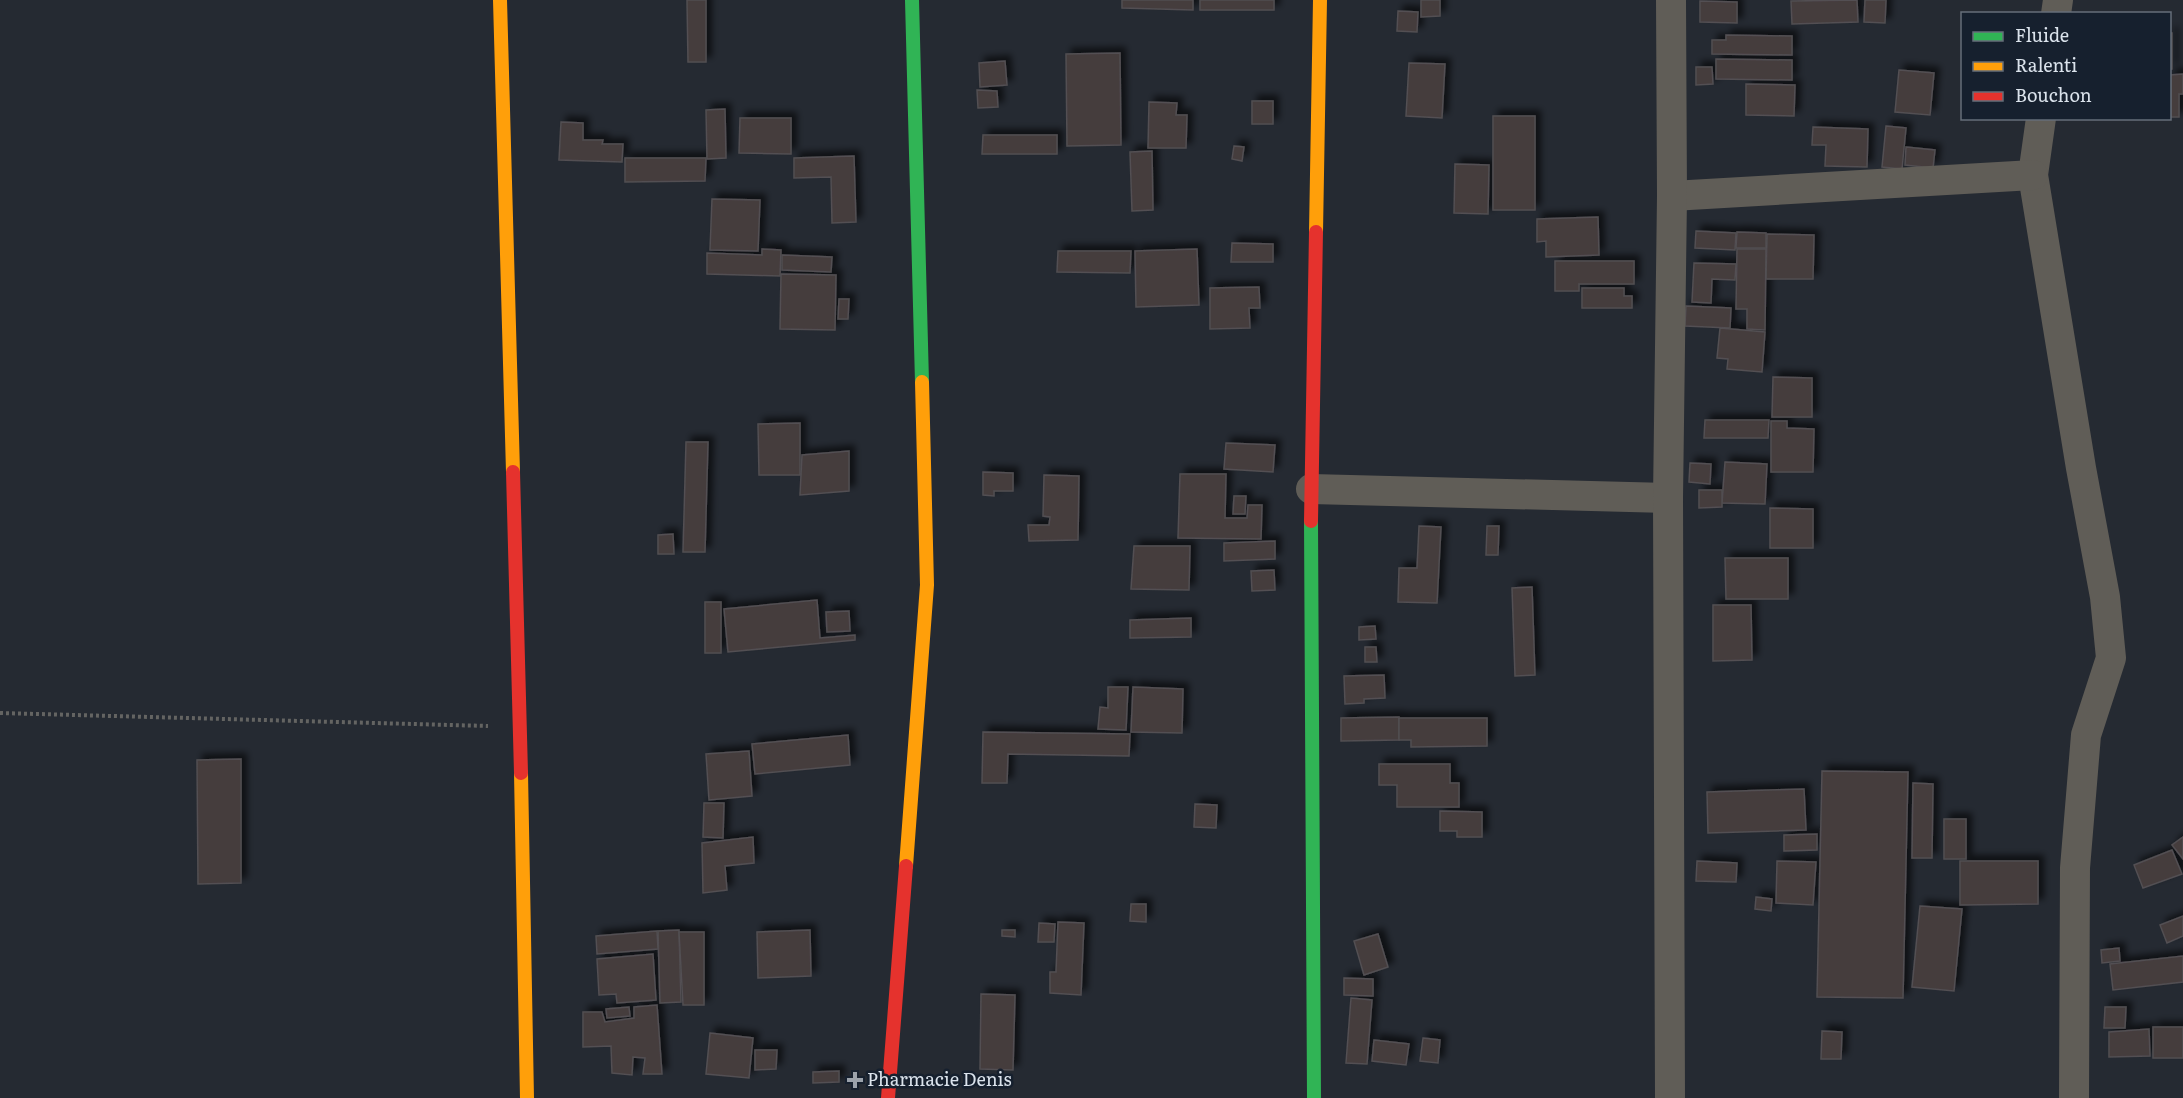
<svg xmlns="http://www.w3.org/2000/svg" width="2183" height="1098" font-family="Literata,serif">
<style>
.building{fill:#453c3e;stroke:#524f52;stroke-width:1.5;filter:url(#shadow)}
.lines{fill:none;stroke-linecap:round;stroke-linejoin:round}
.path{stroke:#646462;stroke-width:4;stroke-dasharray:3 3;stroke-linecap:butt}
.street{stroke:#605d57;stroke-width:30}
.fast{stroke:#30b455;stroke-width:14}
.slow{stroke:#ff9f0a;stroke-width:14}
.jam{stroke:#e5322d;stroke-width:14}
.poi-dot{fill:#9ba2ab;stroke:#16202e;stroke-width:2}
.labels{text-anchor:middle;stroke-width:5;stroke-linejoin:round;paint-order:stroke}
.poi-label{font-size:18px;fill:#dbe3ec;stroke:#16202e;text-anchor:start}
</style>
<defs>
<filter id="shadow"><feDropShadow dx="5.5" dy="-5.5" stdDeviation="3" flood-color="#0009"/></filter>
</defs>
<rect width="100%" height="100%" fill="#252a32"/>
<g class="building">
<path d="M687,0h19v62h-18z"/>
<path d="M1122,0h71v10l-71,-2z"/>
<rect x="1200" y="0" width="74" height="10"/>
<path d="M1421,0h19v16l-19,1z"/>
<path d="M1857,0l1,22 -66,2 -1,-23z"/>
<path d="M1865,0h21l-1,23 -21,-1z"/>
<path d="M1700,1l37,1v21l-37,-1z"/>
<path d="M1398,11l20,1 -1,20 -20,-1z"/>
<rect x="2170" y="33" width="2" height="36"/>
<path d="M1726,35l66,1v19l-80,-1v-14h14z"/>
<path d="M1120,53l1,92 -54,1 -1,-92z"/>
<path d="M1716,59l76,1v20l-76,-1z"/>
<path d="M1005,61l2,24 -27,2 -1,-24z"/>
<path d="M1409,63l36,1 -3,54 -36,-2z"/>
<path d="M1696,67h16l1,17 -17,1z"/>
<path d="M1899,70l35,3 -4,42 -35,-3z"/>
<path d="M2183,74v20h-4v23h-9v-42z"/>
<path d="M1746,84l49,1 -1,31 -48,-1z"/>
<path d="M977,90l20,1 1,16 -20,1z"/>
<rect x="1252" y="101" width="21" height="23"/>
<path d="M1149,102l28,1 -1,12h11l-1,33h-38z"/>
<path d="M725,109l1,49 -19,1 -1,-49z"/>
<rect x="1493" y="116" width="42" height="94"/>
<path d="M740,118h51v36l-52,-1z"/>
<path d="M561,122l22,1v17h20l-1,4h21l-1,18 -63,-2z"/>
<path d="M1886,126l20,2 -4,41 -20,-2z"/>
<path d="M1813,127l55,2 -1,38 -42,-1 1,-21h-14z"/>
<path d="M983,135h74v19h-75z"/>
<path d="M1234,146l10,1 -2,14 -10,-2z"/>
<path d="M1906,147l29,3 -2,18 -28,-3z"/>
<path d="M1152,151l1,59 -21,1 -2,-59z"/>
<path d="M854,156l2,66 -24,1 -1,-46 -37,1v-20z"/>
<path d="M625,158h81l-1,23 -80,1z"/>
<path d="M1455,164l34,1 -1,49 -34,-1z"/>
<path d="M712,199l48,1 -2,51 -48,-1z"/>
<path d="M1598,217l1,38 -53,2v-16l-9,1v-23z"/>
<path d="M1696,231l40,2 -1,17 -40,-2z"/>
<path d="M1737,232l29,1v15h-30z"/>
<path d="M1767,234l47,1 -1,44h-47z"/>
<path d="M1232,243l41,1v18h-42z"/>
<path d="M762,249l19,1 -1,26 -73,-2v-21l55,2z"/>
<path d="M1197,249l2,56 -63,2 -1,-56z"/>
<path d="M1737,249h29l-1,81 -18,-1v-20h-11z"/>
<path d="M1058,251h73l-1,22 -73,-1z"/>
<path d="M782,255l50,2 -1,15 -49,-2z"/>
<path d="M1555,261h79v23h-55v7h-24z"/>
<path d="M1694,263l42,1 -1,16 -23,-1 -1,24 -19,-1z"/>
<path d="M781,274l55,1 -1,55 -55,-1z"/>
<path d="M1259,287l1,21h-11l1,20 -40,1v-41z"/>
<path d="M1582,288h42v8h8v12h-50z"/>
<path d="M839,299h10l-1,20h-10z"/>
<path d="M1686,306l45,2 -1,20 -45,-2z"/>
<path d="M1720,328l45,4 -3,40 -35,-3 1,-10 -11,-1z"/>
<path d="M1773,377l39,1v39h-40z"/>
<path d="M1705,420h64l-1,18h-64z"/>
<path d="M1771,421h16v7l27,1 -1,43h-42z"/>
<path d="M800,423v52h-41l-1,-51z"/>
<path d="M686,442h22l-3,110h-22z"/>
<path d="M1226,443l49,2 -2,27 -49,-3z"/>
<path d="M849,451v40l-49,4 2,-40z"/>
<path d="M1725,462l42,2 -2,40 -43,-1z"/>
<path d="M1690,463l21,1 -1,20 -21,-2z"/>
<path d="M983,472l30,1v18h-19v5l-11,-1z"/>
<path d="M1180,474h46l-1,44h22l1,-13h14l-1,34 -83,-1z"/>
<path d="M1044,475l35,1 -1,64 -49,1 -1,-16h21l1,-8 -7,-1z"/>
<path d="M1699,490h23v17l-23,1z"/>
<path d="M1234,496h12l-1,18h-12z"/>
<path d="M1770,508l43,1v39h-43z"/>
<path d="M1419,526l22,1 -4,76 -39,-1 1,-34h18z"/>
<path d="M1487,526h12l-1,29h-12z"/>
<path d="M673,534l1,20h-16v-19z"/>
<path d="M1275,541v18l-51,2v-18z"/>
<path d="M1134,546h56l-1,44 -58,-1z"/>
<path d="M1725,558h63v41h-62z"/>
<path d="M1274,570l1,20 -23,1 -1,-20z"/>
<path d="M1532,587l3,88 -20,1 -3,-88z"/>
<path d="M817,600l3,38 35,-3v5l-127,12 -4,-43z"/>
<rect x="705" y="602" width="16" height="51"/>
<path d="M1713,605h38l1,55 -39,1z"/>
<path d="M849,611l1,20 -23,1 -1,-20z"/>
<path d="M1191,618v19l-61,1v-18z"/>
<path d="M1375,626l1,13 -17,1v-13z"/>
<path d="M1365,647h11l1,15h-12z"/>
<path d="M1384,675l1,23 -21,1v4l-19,1 -1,-28z"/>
<path d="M1108,687h20l-2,43 -28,-1 2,-22 8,1z"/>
<path d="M1133,687l50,2 -1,44 -51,-1z"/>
<path d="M1399,717v23l-58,1v-23z"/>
<path d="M1399,718h88v28l-76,1v-7h-12z"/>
<path d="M983,732l147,2 -1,22 -121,-2 -1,29h-25z"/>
<path d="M848,735l2,30 -95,9 -3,-30z"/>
<path d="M749,751l3,45 -43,4 -3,-46z"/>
<path d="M241,759v124l-43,1 -1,-124z"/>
<path d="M1379,764h71v19h9v24h-62v-22h-18z"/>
<path d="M1822,771l86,1 -5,226 -86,-1z"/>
<path d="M1913,783l20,1 -1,74h-20z"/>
<path d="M1804,789l2,41 -98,3 -1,-41z"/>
<path d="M704,803h20l-1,35 -20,-1z"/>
<path d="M1195,804l22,1 -1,23 -22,-1z"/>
<path d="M1440,811l42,1v25h-25v-6h-17z"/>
<rect x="1944" y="819" width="22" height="40"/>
<path d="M1817,834v16l-33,1v-16z"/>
<path d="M753,837l1,26 -29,3 2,24 -24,3 -1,-50z"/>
<path d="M2183,837v22l-11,-14z"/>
<path d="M2172,850l10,24 -39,14 -9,-23z"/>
<path d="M1697,861l40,2 -1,19 -40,-1z"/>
<path d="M1777,861l39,1 -3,43 -37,-2z"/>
<path d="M1960,861h78v43l-78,1z"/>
<path d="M1756,897l16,2 -1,12 -16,-2z"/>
<path d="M1131,904h15v18l-16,-1z"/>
<path d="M1920,906l42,3 -8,82 -42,-4z"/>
<path d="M2183,916v20l-16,7 -7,-18z"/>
<path d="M1058,922l26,1 -3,72 -31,-2v-21h6z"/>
<path d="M1039,923l16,1 -1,18h-16z"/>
<path d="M679,930l2,72 -21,1 -2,-72z"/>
<path d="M810,930l1,46 -53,2 -1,-46z"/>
<path d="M1002,930h13v7l-13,-1z"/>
<path d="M657,931l1,18 -61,5 -1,-18z"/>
<path d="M679,932h25v73h-21z"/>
<path d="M1378,934l10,33 -24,8 -10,-34z"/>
<path d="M2119,948l1,13 -18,2 -1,-13z"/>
<path d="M653,954l3,46 -39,3 -1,-9 -17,1 -2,-36z"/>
<path d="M2183,956v26l-70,8 -3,-26z"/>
<path d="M1344,978l29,1v17l-29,-1z"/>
<path d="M981,994l34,1 -2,75 -33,-1z"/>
<path d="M1351,998l21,2 -5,64 -21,-1z"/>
<path d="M657,1005l5,69h-19l2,-16 -12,-1 -1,18 -20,-2 -1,-27 -28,1v-35h19l3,10 29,-4v-11z"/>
<path d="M629,1007l1,9 -23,2 -1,-9z"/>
<path d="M2105,1007h21l-1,21h-21z"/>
<rect x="2153" y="1027" width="30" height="31"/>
<path d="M2149,1029l1,27 -41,1v-25z"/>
<path d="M1822,1031l20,1 -1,27h-20z"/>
<path d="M710,1033l43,5 -4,40 -43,-4z"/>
<path d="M1423,1038l17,2 -2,23 -18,-2z"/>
<path d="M1374,1040l35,4 -3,21 -34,-4z"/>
<path d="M755,1050h22l-1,19 -21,1z"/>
<path d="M839,1071v11l-26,1v-11z"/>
</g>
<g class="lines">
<path class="path" d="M0,713l488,13"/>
<g class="street">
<path d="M2056,14l2,-14"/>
<path d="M2041,118l-8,57 48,293 24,129 6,61 -25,77 -11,133 -1,230"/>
<path d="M1672,196l361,-21"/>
<path d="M1311,489l357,9"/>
<path d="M1670,1098l-2,-600 4,-302 -1,-196"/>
</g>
<g class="fast">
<path d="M912,0l10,382"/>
<path d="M1311,521l3,577"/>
</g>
<g class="slow">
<path d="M500,0l13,472"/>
<path d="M1316,232l4,-232"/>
<path d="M521,773l6,325"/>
<path d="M906,866l21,-281 -5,-203"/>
</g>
<g class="jam">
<path d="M513,472l8,301"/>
<path d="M1311,521l5,-289"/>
<path d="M888,1098l18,-232"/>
</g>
</g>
<path class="poi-dot" d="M852 1071h6v6h6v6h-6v6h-6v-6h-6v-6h6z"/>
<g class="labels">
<g class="poi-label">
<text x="867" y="1086">Pharmacie Denis</text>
</g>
</g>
<rect x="1961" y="12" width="210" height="108" fill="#16202e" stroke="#656e7a" stroke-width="1.5"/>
<rect x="1973" y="32" width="30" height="9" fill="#30b455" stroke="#656e7a" stroke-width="1.5"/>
<text x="2015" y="42" font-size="18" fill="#dbe3ec">Fluide</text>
<rect x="1973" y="62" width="30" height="9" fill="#ff9f0a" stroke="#656e7a" stroke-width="1.5"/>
<text x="2015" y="72" font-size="18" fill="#dbe3ec">Ralenti</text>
<rect x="1973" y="92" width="30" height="9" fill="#e5322d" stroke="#656e7a" stroke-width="1.5"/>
<text x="2015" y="102" font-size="18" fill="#dbe3ec">Bouchon</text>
</svg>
